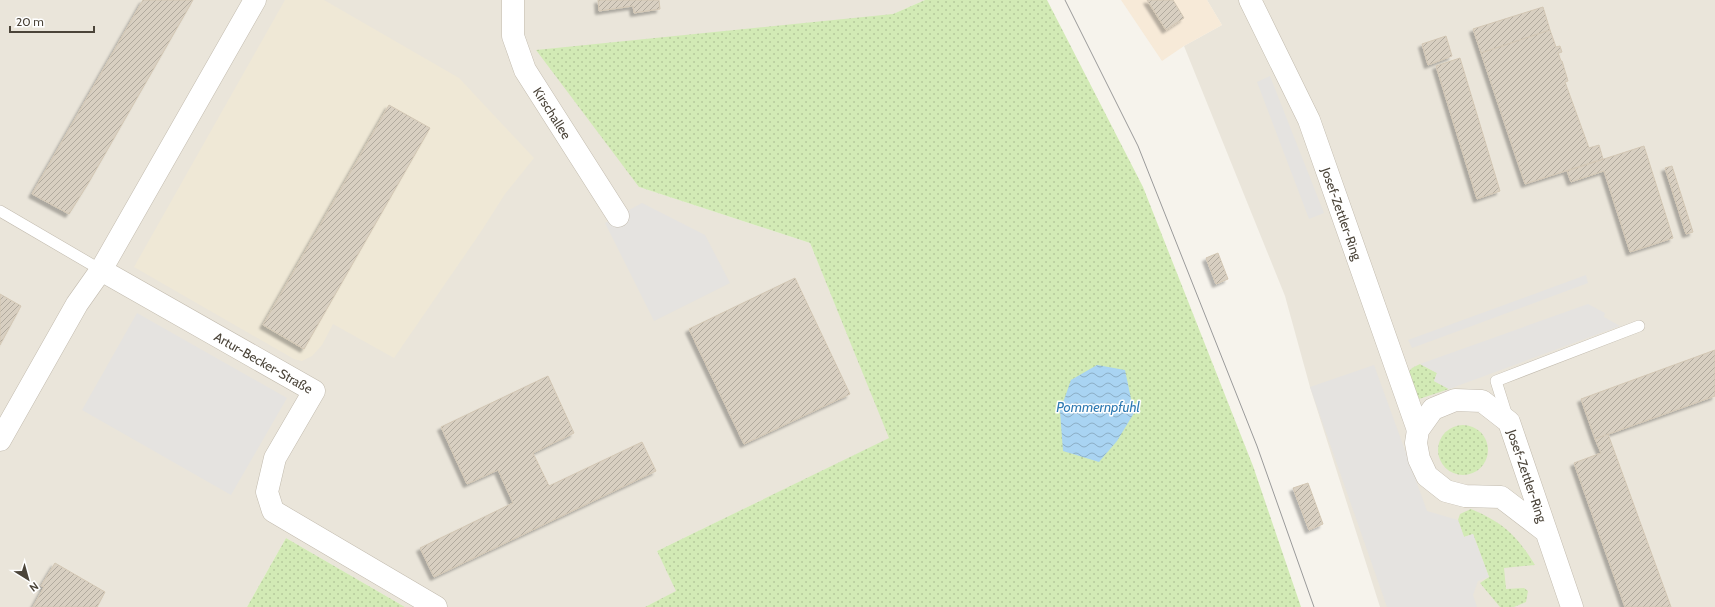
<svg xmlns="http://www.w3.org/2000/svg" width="1715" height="607" font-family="Cabin,sans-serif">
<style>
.residential{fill:#eae5da}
.commercial{fill:#f7ead8}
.education{fill:#efe8d6}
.grass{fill:url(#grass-dots)}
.parking{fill:#e5e3e0}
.water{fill:url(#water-waves)}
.building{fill:url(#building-hatch);stroke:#d3c7b4;filter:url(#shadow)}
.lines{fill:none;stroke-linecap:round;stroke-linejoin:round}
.service-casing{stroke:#c2bbae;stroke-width:12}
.minor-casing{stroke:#c2bbae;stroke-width:23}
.service{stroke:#fff;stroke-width:11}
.minor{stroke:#fff;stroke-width:22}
.tram{stroke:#9a9a9a;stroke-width:1}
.labels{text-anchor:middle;stroke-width:3;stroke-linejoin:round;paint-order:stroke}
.street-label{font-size:13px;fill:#4b4439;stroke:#fff}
.water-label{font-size:14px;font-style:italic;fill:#2e7ab2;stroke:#fff}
</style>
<defs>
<pattern id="grass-dots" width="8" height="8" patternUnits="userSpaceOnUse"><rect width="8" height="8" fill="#d2eab5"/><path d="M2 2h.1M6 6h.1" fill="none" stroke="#b6ca9c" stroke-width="1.8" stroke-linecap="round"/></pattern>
<pattern id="water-waves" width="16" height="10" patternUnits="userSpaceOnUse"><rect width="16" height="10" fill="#a9d4f2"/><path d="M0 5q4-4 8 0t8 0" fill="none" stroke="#8caec5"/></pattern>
<pattern id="building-hatch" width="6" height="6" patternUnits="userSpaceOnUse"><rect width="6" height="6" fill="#d8cfc1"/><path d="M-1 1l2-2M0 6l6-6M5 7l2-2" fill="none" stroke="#b1aa9e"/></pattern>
<filter id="shadow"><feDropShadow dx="-3.5" dy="3.5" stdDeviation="1" flood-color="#0004"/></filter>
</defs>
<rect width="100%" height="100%" fill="#f6f3ec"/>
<g class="residential">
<path d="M0,0h925l-32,14 -254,173 171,56 80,195 -233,113 20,40 -32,16h-240l-119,-69 -39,69h-247z"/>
<path d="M1207,0h508v607h-335l-70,-220 -25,-91 -101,-250 38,-21z"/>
</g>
<path class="commercial" d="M1121,0h86l15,25 -38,21 -22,15z"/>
<path class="education" d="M285,0h39l135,78 75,80 -29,36 -25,39 -86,125 -61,-34 -11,21 -10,11 -10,5 -8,-2 -160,-92z"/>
<g class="grass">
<path d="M925,0h122l96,187 110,279 48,141h-656l31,-16 -19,-40 232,-113 -79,-195 -171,-56 -103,-137 357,-36z"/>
<path d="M1420,364l17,9 -3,8 15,8 -30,10 -12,-25 5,-6z"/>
<circle cx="1463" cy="450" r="25"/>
<path d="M1471,509c33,14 46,27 64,56l-31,3 2,21 18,-1 4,3 -2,11 -12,5h-14l-20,-24 9,-6 -16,-43 -9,3 -6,-17 2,-6z"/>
<path d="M286,538l119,69h-158z"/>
</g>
<g class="parking">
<path d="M1270,76l54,137 -15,6 -52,-137z"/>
<path d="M642,203l63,32 25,48 -76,38 -49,-98z"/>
<path d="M1586,275l2,8 -176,65 -4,-8z"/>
<path d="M1588,304l17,9 -1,4 16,9 -171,63 -15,-8 3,-8 -17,-9z"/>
<path d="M137,313l150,85 -56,97 -149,-85z"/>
<path d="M1374,365l53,146 31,9 6,17 9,-3 16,43 -11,4 -5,14 4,12h-90l-77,-220z"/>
</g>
<path class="water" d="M1097,365l28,5 9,43 -17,28 -18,21 -36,-11 -3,-40 11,-31z"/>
<g class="building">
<path d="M143,0h50l-104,182 -20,32 -37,-20z"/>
<path d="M598,0h61l1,9 -26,4 -1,-7 -34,5z"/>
<path d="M1147,0h26l11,18 -18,12z"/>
<path d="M1543,7l7,23 -69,23 -8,-24z"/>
<path d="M1550,30l6,17 4,-1 2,6 -4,1 3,8h1l6,20 -3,1 24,66 10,-3 4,14 -78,25 -44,-131z"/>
<path d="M1446,36l6,20 -24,9 -6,-21z"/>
<path d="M1460,58l40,133 -23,8 -41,-133z"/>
<path d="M389,105l41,23 -126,221 -41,-24z"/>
<path d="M1644,146l29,92 -43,14 -26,-81 -33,11 -4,-11z"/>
<path d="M1672,166l21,66 -7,2 -21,-66z"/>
<path d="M1218,253l10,26 -12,5 -10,-26z"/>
<path d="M795,278l55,116 -106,50 -55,-115z"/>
<path d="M0,294l21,12 -21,39z"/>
<path d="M1715,350v46l-120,43 -14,-40z"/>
<path d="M548,376l26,57 -41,20 16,33 93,-44 14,29 -222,106 -14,-29 93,-45 -15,-33 -31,14 -26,-57z"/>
<path d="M1608,434l19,52 44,121h-46l-51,-144 27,-10 -6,-14z"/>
<path d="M1308,483l15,41 -14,6 -16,-42z"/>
<path d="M55,563l50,29 -8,15h-64l11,-20 -3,-1z"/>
</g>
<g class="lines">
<defs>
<g id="service">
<path d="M0,211l101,59"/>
<path d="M1507,416l-11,-35 143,-55"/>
</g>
<g id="minor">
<path id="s1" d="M513,0v36l12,34 93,146"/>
<path id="s2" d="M1250,0l59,120 109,310"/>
<path id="s3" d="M101,270l213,121 -39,67 -8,34 6,19 163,96"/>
<path d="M0,440l77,-136 24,-34 154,-270"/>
<path id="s4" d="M1544,530l-43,-33 -36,-1 -19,-5 -19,-15 -8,-17 -3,-16 2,-13 15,-21 22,-9 27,1 27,21 63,185"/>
</g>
</defs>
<use href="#service" class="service-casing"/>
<use href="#minor" class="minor-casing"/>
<use href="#service" class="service"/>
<use href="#minor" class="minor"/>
<path class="tram" d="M1065,0l73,146 119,300 57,161"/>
</g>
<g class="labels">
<g class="street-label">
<text dy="5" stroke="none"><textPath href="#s1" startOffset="123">Kirschallee</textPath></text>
<text dy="5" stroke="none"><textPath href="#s2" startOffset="233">Josef-Zettler-Ring</textPath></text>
<text dy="5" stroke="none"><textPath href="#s3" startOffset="187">Artur-Becker-Straße</textPath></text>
<text dy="5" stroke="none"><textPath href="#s4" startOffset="350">Josef-Zettler-Ring</textPath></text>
</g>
<g class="water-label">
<text x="1098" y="412">Pommernpfuhl</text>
</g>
</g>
<g transform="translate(28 579) rotate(143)" stroke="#ffffff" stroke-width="3" paint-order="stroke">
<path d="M0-3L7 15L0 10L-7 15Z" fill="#4b4439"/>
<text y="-6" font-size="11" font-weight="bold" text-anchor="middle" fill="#4b4439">N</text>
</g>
<path d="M10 26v6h84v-6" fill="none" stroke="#4b4439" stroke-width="2"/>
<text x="16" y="26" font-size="12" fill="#4b4439" stroke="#ffffff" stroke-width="3" paint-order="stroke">20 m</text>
</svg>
